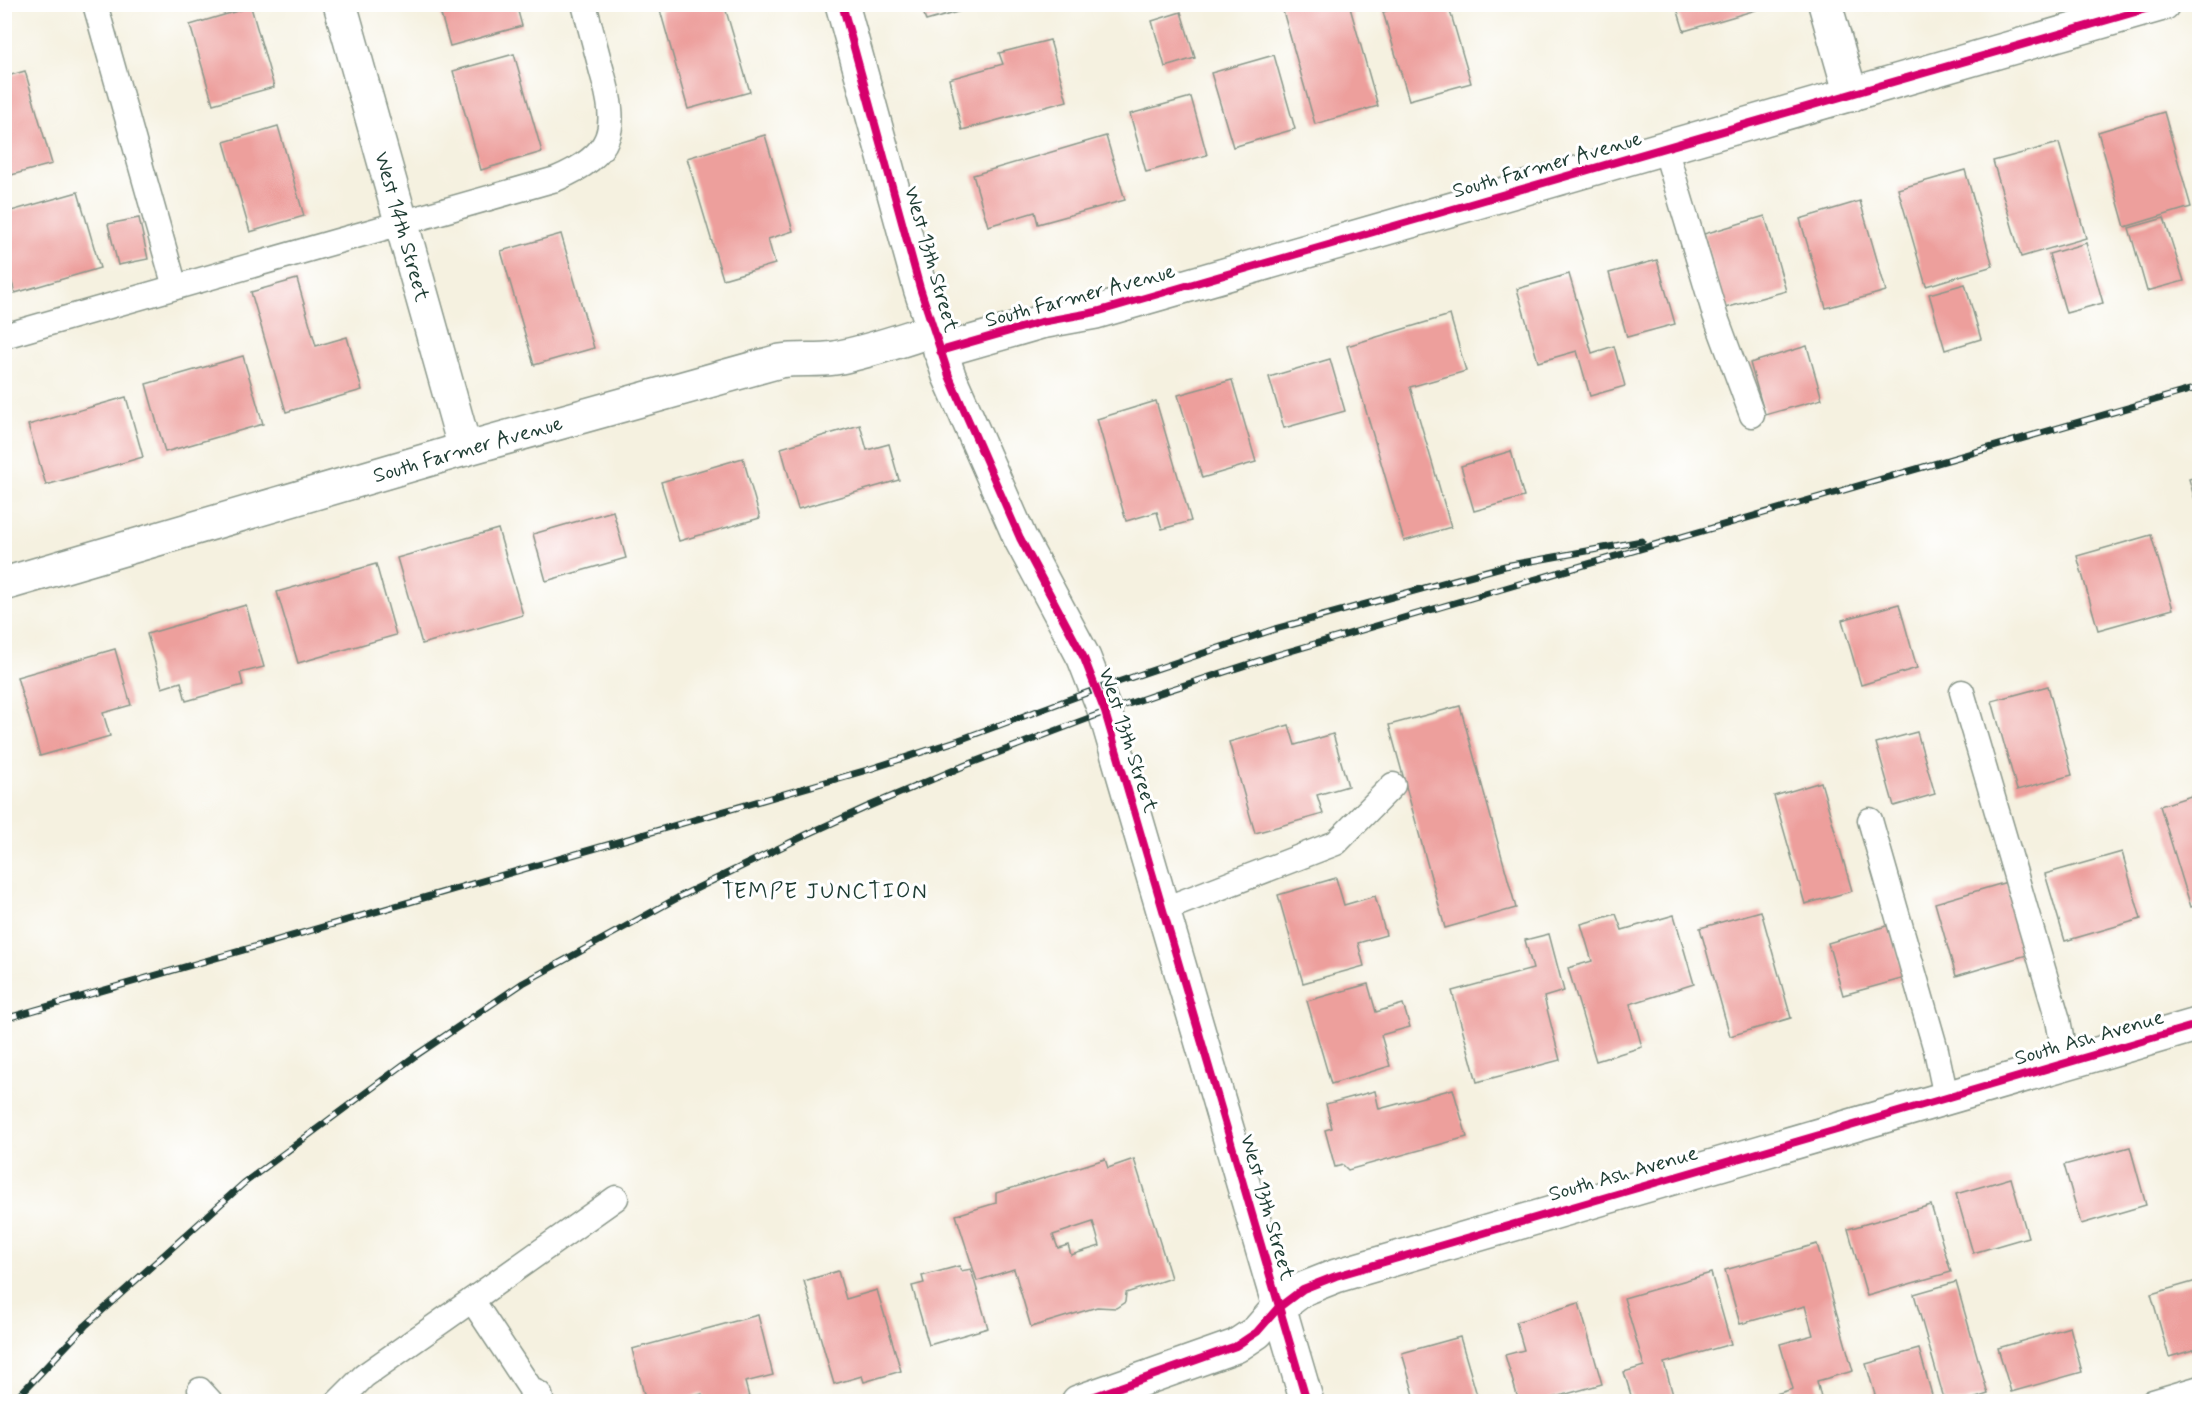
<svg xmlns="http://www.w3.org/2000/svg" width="2204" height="1406" font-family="Mynerve,sans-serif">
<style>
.building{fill:#ed9f9c;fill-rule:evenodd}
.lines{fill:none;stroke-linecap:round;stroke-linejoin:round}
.service-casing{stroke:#8a978a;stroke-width:27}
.minor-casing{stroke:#8a978a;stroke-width:36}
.tertiary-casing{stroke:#8a978a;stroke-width:36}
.service{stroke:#fff;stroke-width:24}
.minor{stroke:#fff;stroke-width:33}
.tertiary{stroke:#fff;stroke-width:33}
.rail-casing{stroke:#1f3d34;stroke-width:7}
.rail{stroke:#fff;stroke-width:4.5;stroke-dasharray:14;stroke-linecap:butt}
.cycleway-casing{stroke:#fff;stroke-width:11}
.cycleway{stroke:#d6006c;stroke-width:8}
.labels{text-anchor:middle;stroke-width:6;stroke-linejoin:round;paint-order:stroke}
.street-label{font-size:21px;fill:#1f3d34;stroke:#fff}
.neighbourhood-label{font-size:22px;letter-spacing:1.5px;fill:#1f3d34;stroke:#fff}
</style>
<rect width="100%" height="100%" fill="#fff"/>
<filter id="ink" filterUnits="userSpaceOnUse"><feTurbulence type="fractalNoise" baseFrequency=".0167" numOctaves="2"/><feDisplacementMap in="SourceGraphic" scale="12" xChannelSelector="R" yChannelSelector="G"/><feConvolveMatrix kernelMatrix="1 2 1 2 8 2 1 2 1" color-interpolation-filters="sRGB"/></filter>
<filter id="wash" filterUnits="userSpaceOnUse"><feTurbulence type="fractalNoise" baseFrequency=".008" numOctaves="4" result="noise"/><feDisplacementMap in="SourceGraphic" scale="24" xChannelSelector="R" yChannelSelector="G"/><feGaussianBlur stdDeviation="1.35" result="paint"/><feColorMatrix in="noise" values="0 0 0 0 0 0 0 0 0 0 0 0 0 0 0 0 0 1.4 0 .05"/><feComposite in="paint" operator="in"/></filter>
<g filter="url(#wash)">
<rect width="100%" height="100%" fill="#f5f1e0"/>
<g id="blocks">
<g class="building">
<path d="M438,4h78l6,22 -72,20z"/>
<path d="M681,4h43l26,88 -62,17 -28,-99z"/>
<path d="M921,4h61v1l-56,16z"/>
<path d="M1281,4h68l29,102 -63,18z"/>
<path d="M1410,4h38l23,79 -62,17 -26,-88z"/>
<path d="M1676,5h79l1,5 -72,21z"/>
<path d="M251,7l23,80 -61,17 -23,-79z"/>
<path d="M1181,12l14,46 -30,9 -13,-46z"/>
<path d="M1050,40l17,61 -105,29 -13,-51 54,-15 -4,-11z"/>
<path d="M514,54l28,98 -61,18 -28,-99z"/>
<path d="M1274,55l21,74 -62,18 -22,-74z"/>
<path d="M25,71l27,93 -48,13v-100z"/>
<path d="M1191,97l16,58 -61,17 -16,-58z"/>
<path d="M2200,101v27h-1l-7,-25z"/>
<path d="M2164,112l27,95 -66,20 -27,-95z"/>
<path d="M278,126l26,90 -54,16 -26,-90z"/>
<path d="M765,135l28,96 -25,8 7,25 -52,15 -36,-121z"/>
<path d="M1106,136l19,64 -87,24 -3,-12 -47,14 -15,-51z"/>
<path d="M2059,143l27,95 -65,19 -28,-96z"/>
<path d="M1965,170l28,96 -67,20 -28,-97z"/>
<path d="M78,192l22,76 -85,25 -11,-38v-42z"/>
<path d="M1860,201l26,90 -60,17 -26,-89z"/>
<path d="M1765,216l21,75 -61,17 -21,-74z"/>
<path d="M139,218l9,41 -30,6 -10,-41z"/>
<path d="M2164,218l20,63 -37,10 -18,-63z"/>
<path d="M561,234l33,114 -60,17 -33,-114z"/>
<path d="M2086,243l17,60 -37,10 -17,-59z"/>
<path d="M1657,260l18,64 -48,13 -18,-64z"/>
<path d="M1569,274l23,79 22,-7 11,40 -35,10 -13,-45 -39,11 -21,-73z"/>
<path d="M297,279l19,67 31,-9 15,53 -76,22 -35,-120z"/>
<path d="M1965,284l16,55 -36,11 -16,-56z"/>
<path d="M1450,315l16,56 -56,16 41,140 -47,14 -57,-195z"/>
<path d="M1807,346l15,53 -57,16 -15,-52z"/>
<path d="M243,356l20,68 -98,28 -19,-68z"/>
<path d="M1330,359l15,52 -61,17 -15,-51z"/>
<path d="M1232,380l24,82 -54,16 -24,-83z"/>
<path d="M126,397l17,60 -97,28 -18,-60z"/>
<path d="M1156,401l35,120 -29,8 -5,-17 -31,9 -29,-102z"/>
<path d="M860,425l7,25 22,-6 10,36 -101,29 -17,-61z"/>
<path d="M1511,451l13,46 -50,14 -13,-45z"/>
<path d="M743,458l17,60 -81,23 -18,-59z"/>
<path d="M2200,476v37l-1,1 -10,-35z"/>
<path d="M613,511l13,47 -80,23 -13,-47z"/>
<path d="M498,529l25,86 -101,29 -25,-86z"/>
<path d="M2151,535l22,74 -75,21 -21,-74z"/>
<path d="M376,564l20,71 -98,28 -21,-71z"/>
<path d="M1899,604l18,64 -56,17 -19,-65z"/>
<path d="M246,605l18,62 -24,6 3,12 -57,16 -5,-19 -19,6 -15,-54z"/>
<path d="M115,649l16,56 -28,8 7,23 -70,20 -23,-79z"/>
<path d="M2048,686l24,89 -55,15 -25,-89z"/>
<path d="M1460,706l56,202 -71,20 -56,-203z"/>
<path d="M1289,725l6,20 38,-11 15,52 -31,9 6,19 -68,19 -26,-91z"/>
<path d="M1917,732l18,62 -41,12 -18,-63z"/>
<path d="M1821,782l31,109 -47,13 -31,-108z"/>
<path d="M2200,793v111l-9,3 -31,-101z"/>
<path d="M2122,852l19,67 -76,22 -20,-67z"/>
<path d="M1336,878l8,27 31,-9 11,39 -28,8 6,23 -61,17 -25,-88z"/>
<path d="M2007,882l20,73 -71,21 -21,-73z"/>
<path d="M1761,911l30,107 -61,18 -30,-108z"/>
<path d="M1616,914l6,16 52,-15 20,69 -64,20 12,43 -46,14 -28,-93 24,-7 -11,-37z"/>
<path d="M1890,925l15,53 -62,17 -15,-52z"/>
<path d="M1549,934l15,57 -20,6 16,63 -83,22 -25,-91 81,-22 -8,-29z"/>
<path d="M1368,984l8,28 27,-8 7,23 -29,8 9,31 -59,18 -24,-83z"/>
<path d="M1453,1089l14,48 -119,33 -5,-5 -8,2 -10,-37 7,-2 -6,-24 49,-13 4,18z"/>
<path d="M2130,1147l16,58 -65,19 -17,-59z"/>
<path d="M1105,1159l3,9 26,-9 37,119 -45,15 -1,9 -9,6 -19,-1 -66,20 -17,-58 -37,12 -21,-66 40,-12v-10zM1093,1222l7,24 -29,9 -3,-10 -10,3 -5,-13z"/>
<path d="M2011,1178l17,59 -55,16 -17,-59z"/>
<path d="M1931,1205l20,67 -84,24 -19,-67z"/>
<path d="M1817,1244l36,127 -36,10 5,21h-59l-1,-4 31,-9 -13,-45 33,-9 -8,-29 -65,18 -15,-54z"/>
<path d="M959,1266l2,5 10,-2 17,59 -59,17 -17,-59 12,-3 -2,-7z"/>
<path d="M838,1271l8,28 31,-9 24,81 -37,11 -2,-6 -28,8 -30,-103z"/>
<path d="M1711,1273l20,71 -67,19 11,39h-42l-9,-30 20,-6 -20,-68z"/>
<path d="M2200,1280v68l-31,9 -18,-63z"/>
<path d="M1956,1282l32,112 -24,8h-19l-31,-108z"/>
<path d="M1579,1303l23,81 -53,15 1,3h-31l-14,-47 19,-5 -8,-28z"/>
<path d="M758,1315l15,60 -28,7 4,15 -18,5h-27l-2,-8 -29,8h-27l-14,-53z"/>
<path d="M2070,1327l12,45 -71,20 -13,-44z"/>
<path d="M1460,1337l19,65h-63l-14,-49z"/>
<path d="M1919,1349l15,53h-57l-11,-38z"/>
</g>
</g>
</g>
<g filter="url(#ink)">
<use href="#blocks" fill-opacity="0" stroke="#8a978a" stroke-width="1.5"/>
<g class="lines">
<defs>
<g id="service">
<path d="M95,4l80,283"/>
<path d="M1665,148l50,167 37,100"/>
<path d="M4,336l552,-157c58,-25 63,-49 46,-107 -6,-23 -12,-45 -18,-68"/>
<path d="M1962,692l96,328 8,43"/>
<path d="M1870,820l66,230 10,47"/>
<path d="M1162,910l174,-67 57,-58"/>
<path d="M200,1390l11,12"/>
<path d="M536,1397l-64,-97 144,-102"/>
<path d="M338,1402l26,-26 108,-76"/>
<path d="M2153,1402l47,-14"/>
</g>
<g id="minor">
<path id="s1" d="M340,4l125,445"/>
<path d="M1825,4l26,91"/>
<path d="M940,351l101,-29 55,-10 1067,-308"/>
<path id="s2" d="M4,584l461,-135 315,-88c19,-3 37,0 55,-3 33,-6 66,-18 98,-28"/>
<path d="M536,1397l1,5"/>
<path d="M1078,1402l158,-56 21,-14 21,-24 25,-19 33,-13 864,-252"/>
</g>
<path id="tertiary" d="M842,4l78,284 29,88 71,162 64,120 21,54 202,690"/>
</defs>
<use href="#service" class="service-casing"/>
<use href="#minor" class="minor-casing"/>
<use href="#tertiary" class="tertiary-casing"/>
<use href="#service" class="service"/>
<use href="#minor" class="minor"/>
<use href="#tertiary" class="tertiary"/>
<defs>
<g id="rail">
<path d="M4,1019l863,-249 92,-30 138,-51 178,-60 230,-63 137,-25"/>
<path d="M13,1402l72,-76 159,-143 171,-127 108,-73 158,-87 127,-62 59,-27 99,-42 139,-53 52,-18 120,-39 235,-69 688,-199"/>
</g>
</defs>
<use href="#rail" class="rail-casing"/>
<use href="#rail" class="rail"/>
<defs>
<g id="cycleway">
<path d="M842,4l78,284 29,88 71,162 64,120 21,54 202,690"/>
<path d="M940,351l101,-29 55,-10 1067,-308"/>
<path d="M1078,1402l158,-56 21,-14 21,-24 25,-19 33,-13 864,-252"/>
</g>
</defs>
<use href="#cycleway" class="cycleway-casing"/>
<use href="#cycleway" class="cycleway"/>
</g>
</g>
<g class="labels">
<g class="street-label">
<text transform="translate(1547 164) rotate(-16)" y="7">South Farmer Avenue</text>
<text dy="7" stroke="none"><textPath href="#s1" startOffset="231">West 14th Street</textPath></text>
<text transform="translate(932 259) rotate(74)" y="7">West 13th Street</text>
<text transform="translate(1080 295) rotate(-15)" y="7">South Farmer Avenue</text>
<text dy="7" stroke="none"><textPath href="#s2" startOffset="483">South Farmer Avenue</textPath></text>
<text transform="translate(1129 740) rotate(72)" y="7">West 13th Street</text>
<text transform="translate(2089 1037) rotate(-16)" y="7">South Ash Avenue</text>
<text transform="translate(1623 1173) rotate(-16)" y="7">South Ash Avenue</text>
<text transform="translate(1268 1207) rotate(74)" y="7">West 13th Street</text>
</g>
<g class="neighbourhood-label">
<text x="825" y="898">TEMPE JUNCTION</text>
</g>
</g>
<rect width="2204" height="1406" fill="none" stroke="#fff" stroke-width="24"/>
</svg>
